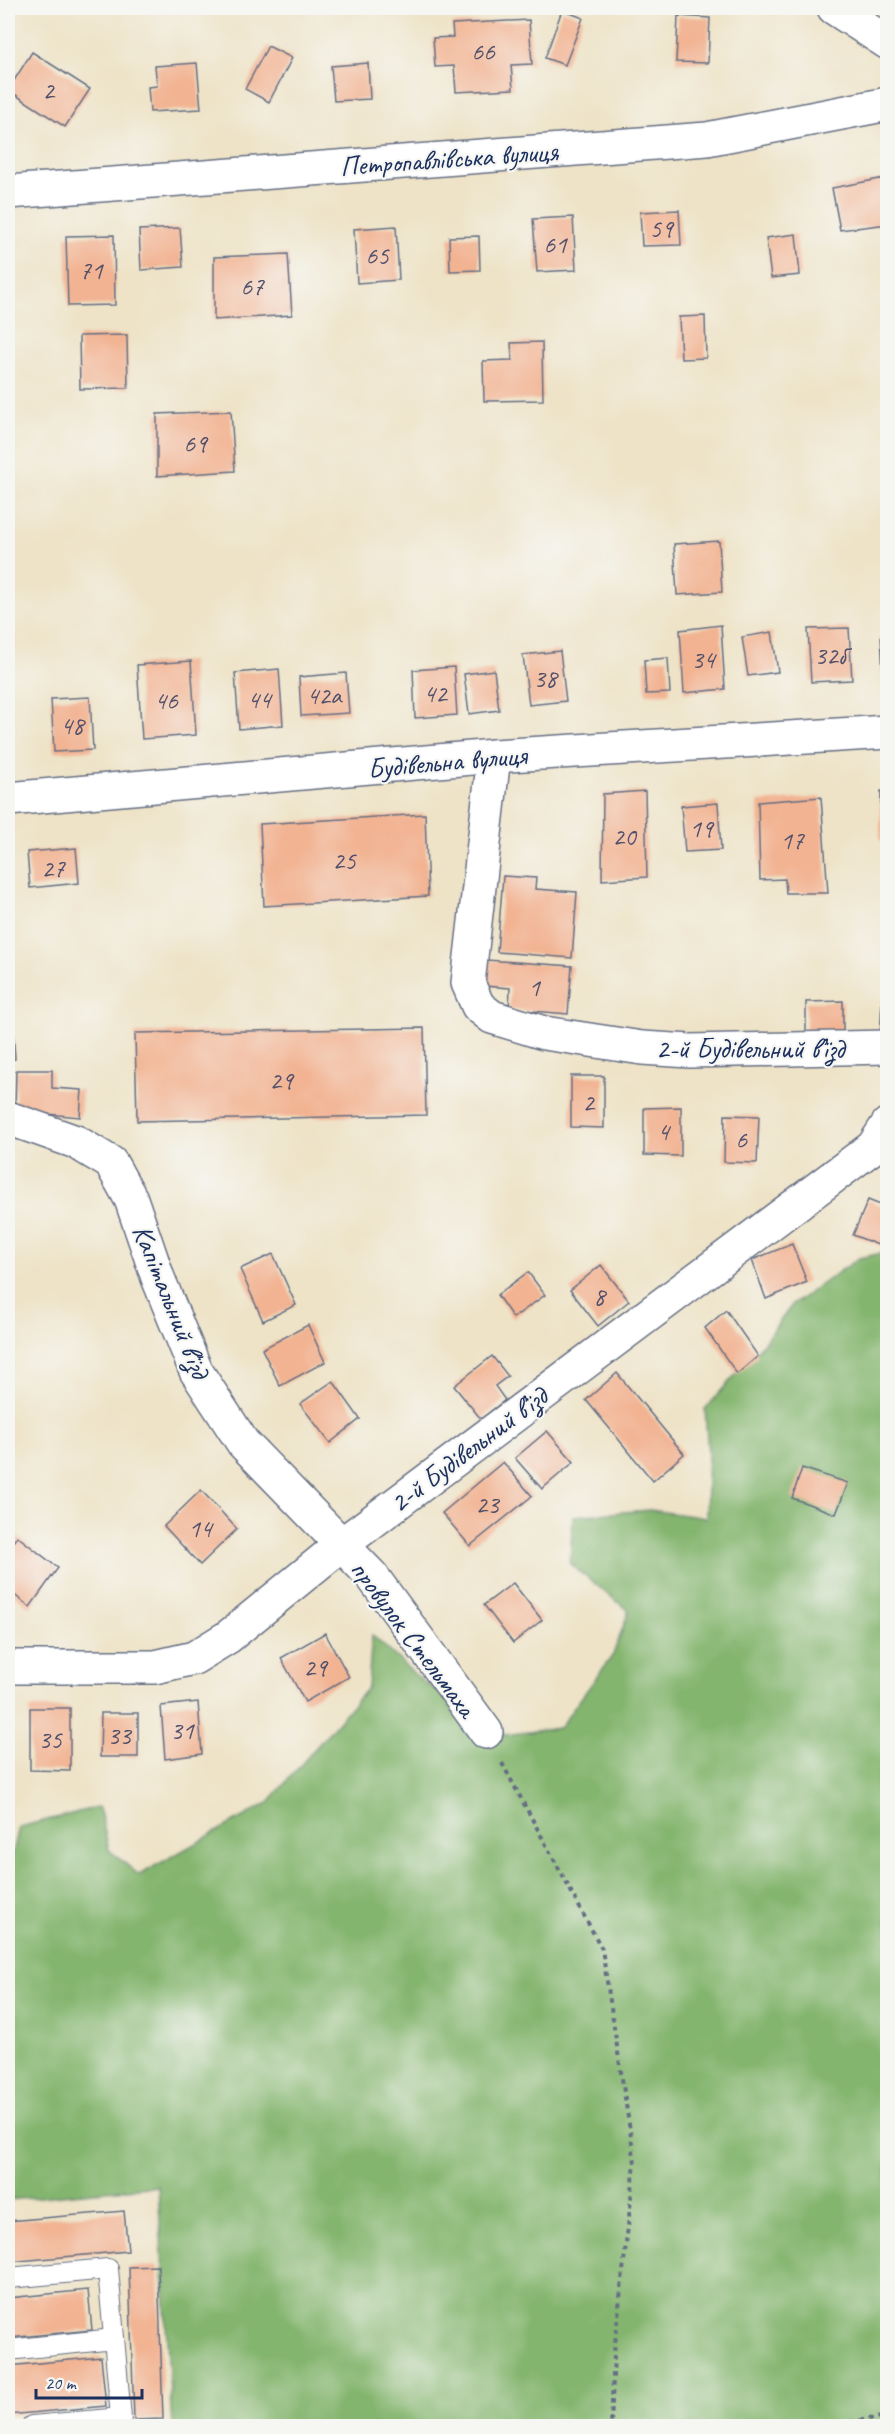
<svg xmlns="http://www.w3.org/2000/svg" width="895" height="2434" font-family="Caveat,sans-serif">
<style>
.forest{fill:#84b56e;stroke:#507266;stroke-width:1.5}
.building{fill:#f2b392}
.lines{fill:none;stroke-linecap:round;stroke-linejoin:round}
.service-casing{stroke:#656e83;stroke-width:22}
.minor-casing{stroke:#656e83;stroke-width:36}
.tertiary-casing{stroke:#656e83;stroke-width:36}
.path{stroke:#656e83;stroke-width:4;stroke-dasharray:4.5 4.5;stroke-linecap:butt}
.service{stroke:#fff;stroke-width:20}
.minor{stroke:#fff;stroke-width:33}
.tertiary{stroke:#fff;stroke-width:33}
.labels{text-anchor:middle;stroke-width:4.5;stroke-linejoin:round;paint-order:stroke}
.number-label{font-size:26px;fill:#51506b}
.street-label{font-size:28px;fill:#1b2f5e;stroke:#f6f6f2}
</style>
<rect width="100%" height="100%" fill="#f6f6f2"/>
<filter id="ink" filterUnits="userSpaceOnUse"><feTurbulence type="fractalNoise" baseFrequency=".0167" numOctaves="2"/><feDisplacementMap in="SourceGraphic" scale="12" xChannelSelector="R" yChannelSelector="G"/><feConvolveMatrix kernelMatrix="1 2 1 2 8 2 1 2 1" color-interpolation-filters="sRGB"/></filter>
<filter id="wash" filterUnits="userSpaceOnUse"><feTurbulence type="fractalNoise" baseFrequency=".008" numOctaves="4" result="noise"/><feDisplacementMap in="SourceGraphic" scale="24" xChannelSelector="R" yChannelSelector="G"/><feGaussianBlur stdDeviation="1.35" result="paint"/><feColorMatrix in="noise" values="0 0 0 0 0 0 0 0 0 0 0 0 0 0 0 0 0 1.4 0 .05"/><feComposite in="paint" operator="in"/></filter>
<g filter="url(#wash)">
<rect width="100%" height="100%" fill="#eee3c7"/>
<path class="forest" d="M887,1252v1174h-715l-14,-240 -150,14v-240l2,-3 -2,-83 11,-47 80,-20 10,43 30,25 129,-72 100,-116 4,-52 50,46 83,54 54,-7 54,-73 16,-44 -59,-47 3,-48 77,-6 56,8 2,-65 -3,-44 57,-64 30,-40 67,-47z"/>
<g id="blocks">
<g class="building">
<path d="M562,10l21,8 -18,47 -20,-7z"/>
<path d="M678,16l32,2 -2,45 -32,-1z"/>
<path d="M529,20l3,44 -21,1 2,24 -57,3 -2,-26 -19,1 -2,-29 20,-1 -1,-13z"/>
<path d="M268,46l24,12 -23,44 -24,-13z"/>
<path d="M32,52l58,37 -25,38 -57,-37z"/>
<path d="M197,63l4,46 -51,3 -2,-25 9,-1 -2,-20z"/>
<path d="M368,63l2,36 -36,2 -3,-35z"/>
<path d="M885,178l3,46 -48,6 -8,-42z"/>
<path d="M679,210l2,35 -39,1 -2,-34z"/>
<path d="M573,217l3,53 -39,2 -4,-53z"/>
<path d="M396,226l3,54 -42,3 -3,-54z"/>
<path d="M180,228l3,39 -42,3 -2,-40z"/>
<path d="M796,234l4,41 -29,3 -5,-40z"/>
<path d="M114,235l1,70 -47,1 -2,-70z"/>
<path d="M479,236l1,34 -30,1 -1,-34z"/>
<path d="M288,254l4,61 -78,5v-63z"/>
<path d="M705,316l1,42 -25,1 -2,-42z"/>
<path d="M127,335l1,53 -48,1 -1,-53z"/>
<path d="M542,342l1,58 -59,1 -1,-40 29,-1 -1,-17z"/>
<path d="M231,411l4,60 -78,5v-62z"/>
<path d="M719,541l3,51 -45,3 -3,-51z"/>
<path d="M721,625l4,64 -41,4 -4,-63z"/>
<path d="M849,628l3,52 -41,2 -3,-53z"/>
<path d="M772,632l6,40 -30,4 -6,-39z"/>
<path d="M881,635h7v39l-5,1z"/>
<path d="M560,651l6,50 -37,4 -6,-50z"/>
<path d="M668,658l2,35 -24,1 -2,-34z"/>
<path d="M191,661l5,74 -54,4 -5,-74z"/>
<path d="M454,667l3,48 -42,3 -2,-48z"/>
<path d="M279,669l4,56 -44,4 -4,-56z"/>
<path d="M494,670l5,40 -30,4 -5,-40z"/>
<path d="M346,673l3,40 -48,3 -2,-39z"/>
<path d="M90,697l3,53 -39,2 -3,-53z"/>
<path d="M645,791l2,86 -45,3 1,-86z"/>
<path d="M881,791h7v49l-8,1z"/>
<path d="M821,797l7,96h-42l-1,-14 -25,1 -2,-78z"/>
<path d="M718,803l3,47 -36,2 -4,-46z"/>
<path d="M425,814l3,82 -164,10 -4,-82z"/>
<path d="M76,848l3,35 -49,5 -3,-36z"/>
<path d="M503,876l33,2 -1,11 42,3 -5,66 -75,-6z"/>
<path d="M486,960l86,6 -4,48 -59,-5 1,-21 -26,-2z"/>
<path d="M882,999h6v41h-8z"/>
<path d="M843,1001v39l-37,1v-39z"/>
<path d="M8,1015h4l3,44 -7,1z"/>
<path d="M424,1028l2,87 -289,6 -2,-88z"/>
<path d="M16,1070h36v18l30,2 -2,27 -65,-6z"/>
<path d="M571,1076h33v52l-33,-1z"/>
<path d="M681,1107v49l-37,-1v-47z"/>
<path d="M725,1115l34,1 -2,47 -33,-1z"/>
<path d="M868,1200l20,8v41l-35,-14z"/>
<path d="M792,1244l15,38 -41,17 -14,-39z"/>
<path d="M273,1254l23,51 -33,16 -23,-52z"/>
<path d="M601,1265l28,36 -31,25 -28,-36z"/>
<path d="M528,1272l17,23 -32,23 -16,-23z"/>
<path d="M726,1310l32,46 -21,18 -32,-46z"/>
<path d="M308,1325l17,37 -45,24 -18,-37z"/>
<path d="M492,1356l16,20 -13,10 10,14 -24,19 -27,-33z"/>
<path d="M617,1373l67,81 -31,27 -67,-81z"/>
<path d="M333,1381l27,38 -30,24 -30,-39z"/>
<path d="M547,1431l27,31 -32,27 -27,-31z"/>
<path d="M503,1462l29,34 -62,50 -28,-33z"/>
<path d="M802,1468l46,15 -12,31 -44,-16z"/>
<path d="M201,1490l36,39 -37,36 -36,-39z"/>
<path d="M17,1536l41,32 -28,39 -22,-17v-40z"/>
<path d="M513,1583l29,37 -29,23 -29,-38z"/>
<path d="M325,1633l24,44 -44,25 -24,-44z"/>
<path d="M198,1702l4,52 -37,5 -4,-53z"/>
<path d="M30,1708h40v63l-40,-1z"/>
<path d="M101,1713h37v44h-38z"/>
<path d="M124,2211l4,40 -120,11v-41z"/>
<path d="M158,2266l5,153 -29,1 -5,-153z"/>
<path d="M88,2290l4,40 -84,8v-40z"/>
<path d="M101,2357l5,49 -98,9v-49z"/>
</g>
</g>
</g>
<g filter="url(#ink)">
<use href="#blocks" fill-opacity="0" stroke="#656e83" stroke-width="1.5"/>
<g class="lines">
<defs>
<g id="service">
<path d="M8,2278l100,-9 13,149 -89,8"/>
<path d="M8,2350l106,-11"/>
</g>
<g id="minor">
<path d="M834,8l54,35"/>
<path d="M494,756l-26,227 10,23 14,11 52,16 98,15 48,3 198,-4"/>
<path d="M8,799l486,-43 394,-24"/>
<path d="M8,1118l68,24 35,21 20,36 27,79 38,93 47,72 129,133 114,156"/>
<path d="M8,1667h147l39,-9 34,-21 113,-92 532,-398 15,-23"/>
</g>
<path id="tertiary" d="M8,192l699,-53 181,-35"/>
</defs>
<use href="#service" class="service-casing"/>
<use href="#minor" class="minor-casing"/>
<use href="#tertiary" class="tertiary-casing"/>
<g class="path">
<path d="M502,1763l100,186 33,214 -21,189 -3,74"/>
<path d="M824,2426l64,-10"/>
</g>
<use href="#service" class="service"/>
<use href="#minor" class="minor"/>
<use href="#tertiary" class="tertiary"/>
</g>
</g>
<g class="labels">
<g class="number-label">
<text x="483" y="60">66</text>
<text x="48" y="99">2</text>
<text x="661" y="237">59</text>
<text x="555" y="253">61</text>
<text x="377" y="264">65</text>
<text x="91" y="279">71</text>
<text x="252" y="295">67</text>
<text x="195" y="452">69</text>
<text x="830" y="664">32б</text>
<text x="703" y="668">34</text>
<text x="545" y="687">38</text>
<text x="435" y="702">42</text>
<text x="324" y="704">42а</text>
<text x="259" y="708">44</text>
<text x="166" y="709">46</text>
<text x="72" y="734">48</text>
<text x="701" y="837">19</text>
<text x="624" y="845">20</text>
<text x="792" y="849">17</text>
<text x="344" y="869">25</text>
<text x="53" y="877">27</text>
<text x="534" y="996">1</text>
<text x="281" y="1089">29</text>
<text x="588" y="1111">2</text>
<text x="663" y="1140">4</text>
<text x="741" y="1148">6</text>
<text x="599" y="1305">8</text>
<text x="487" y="1513">23</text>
<text x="200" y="1537">14</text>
<text x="315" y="1676">29</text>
<text x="182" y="1739">31</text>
<text x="119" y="1744">33</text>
<text x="50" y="1748">35</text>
</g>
<g class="street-label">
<text transform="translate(449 158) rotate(-4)" y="10">Петропавлівська вулиця</text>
<text transform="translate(447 761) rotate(-5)" y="10">Будівельна вулиця</text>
<text x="750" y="1058">2-й Будівельний в’їзд</text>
<text transform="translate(172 1301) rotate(68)" y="10">Капітальний в'їзд</text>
<text transform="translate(468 1449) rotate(-37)" y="10">2-й Будівельний в’їзд</text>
<text transform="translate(414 1638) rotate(53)" y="10">провулок Стельмаха</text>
</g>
</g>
<rect width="895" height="2434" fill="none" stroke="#f6f6f2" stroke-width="30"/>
<path d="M36 2389v9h106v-9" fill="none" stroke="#1b2f5e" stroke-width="3"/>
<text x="45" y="2389" font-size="18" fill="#1b2f5e" stroke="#f6f6f2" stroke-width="4.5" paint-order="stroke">20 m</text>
</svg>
